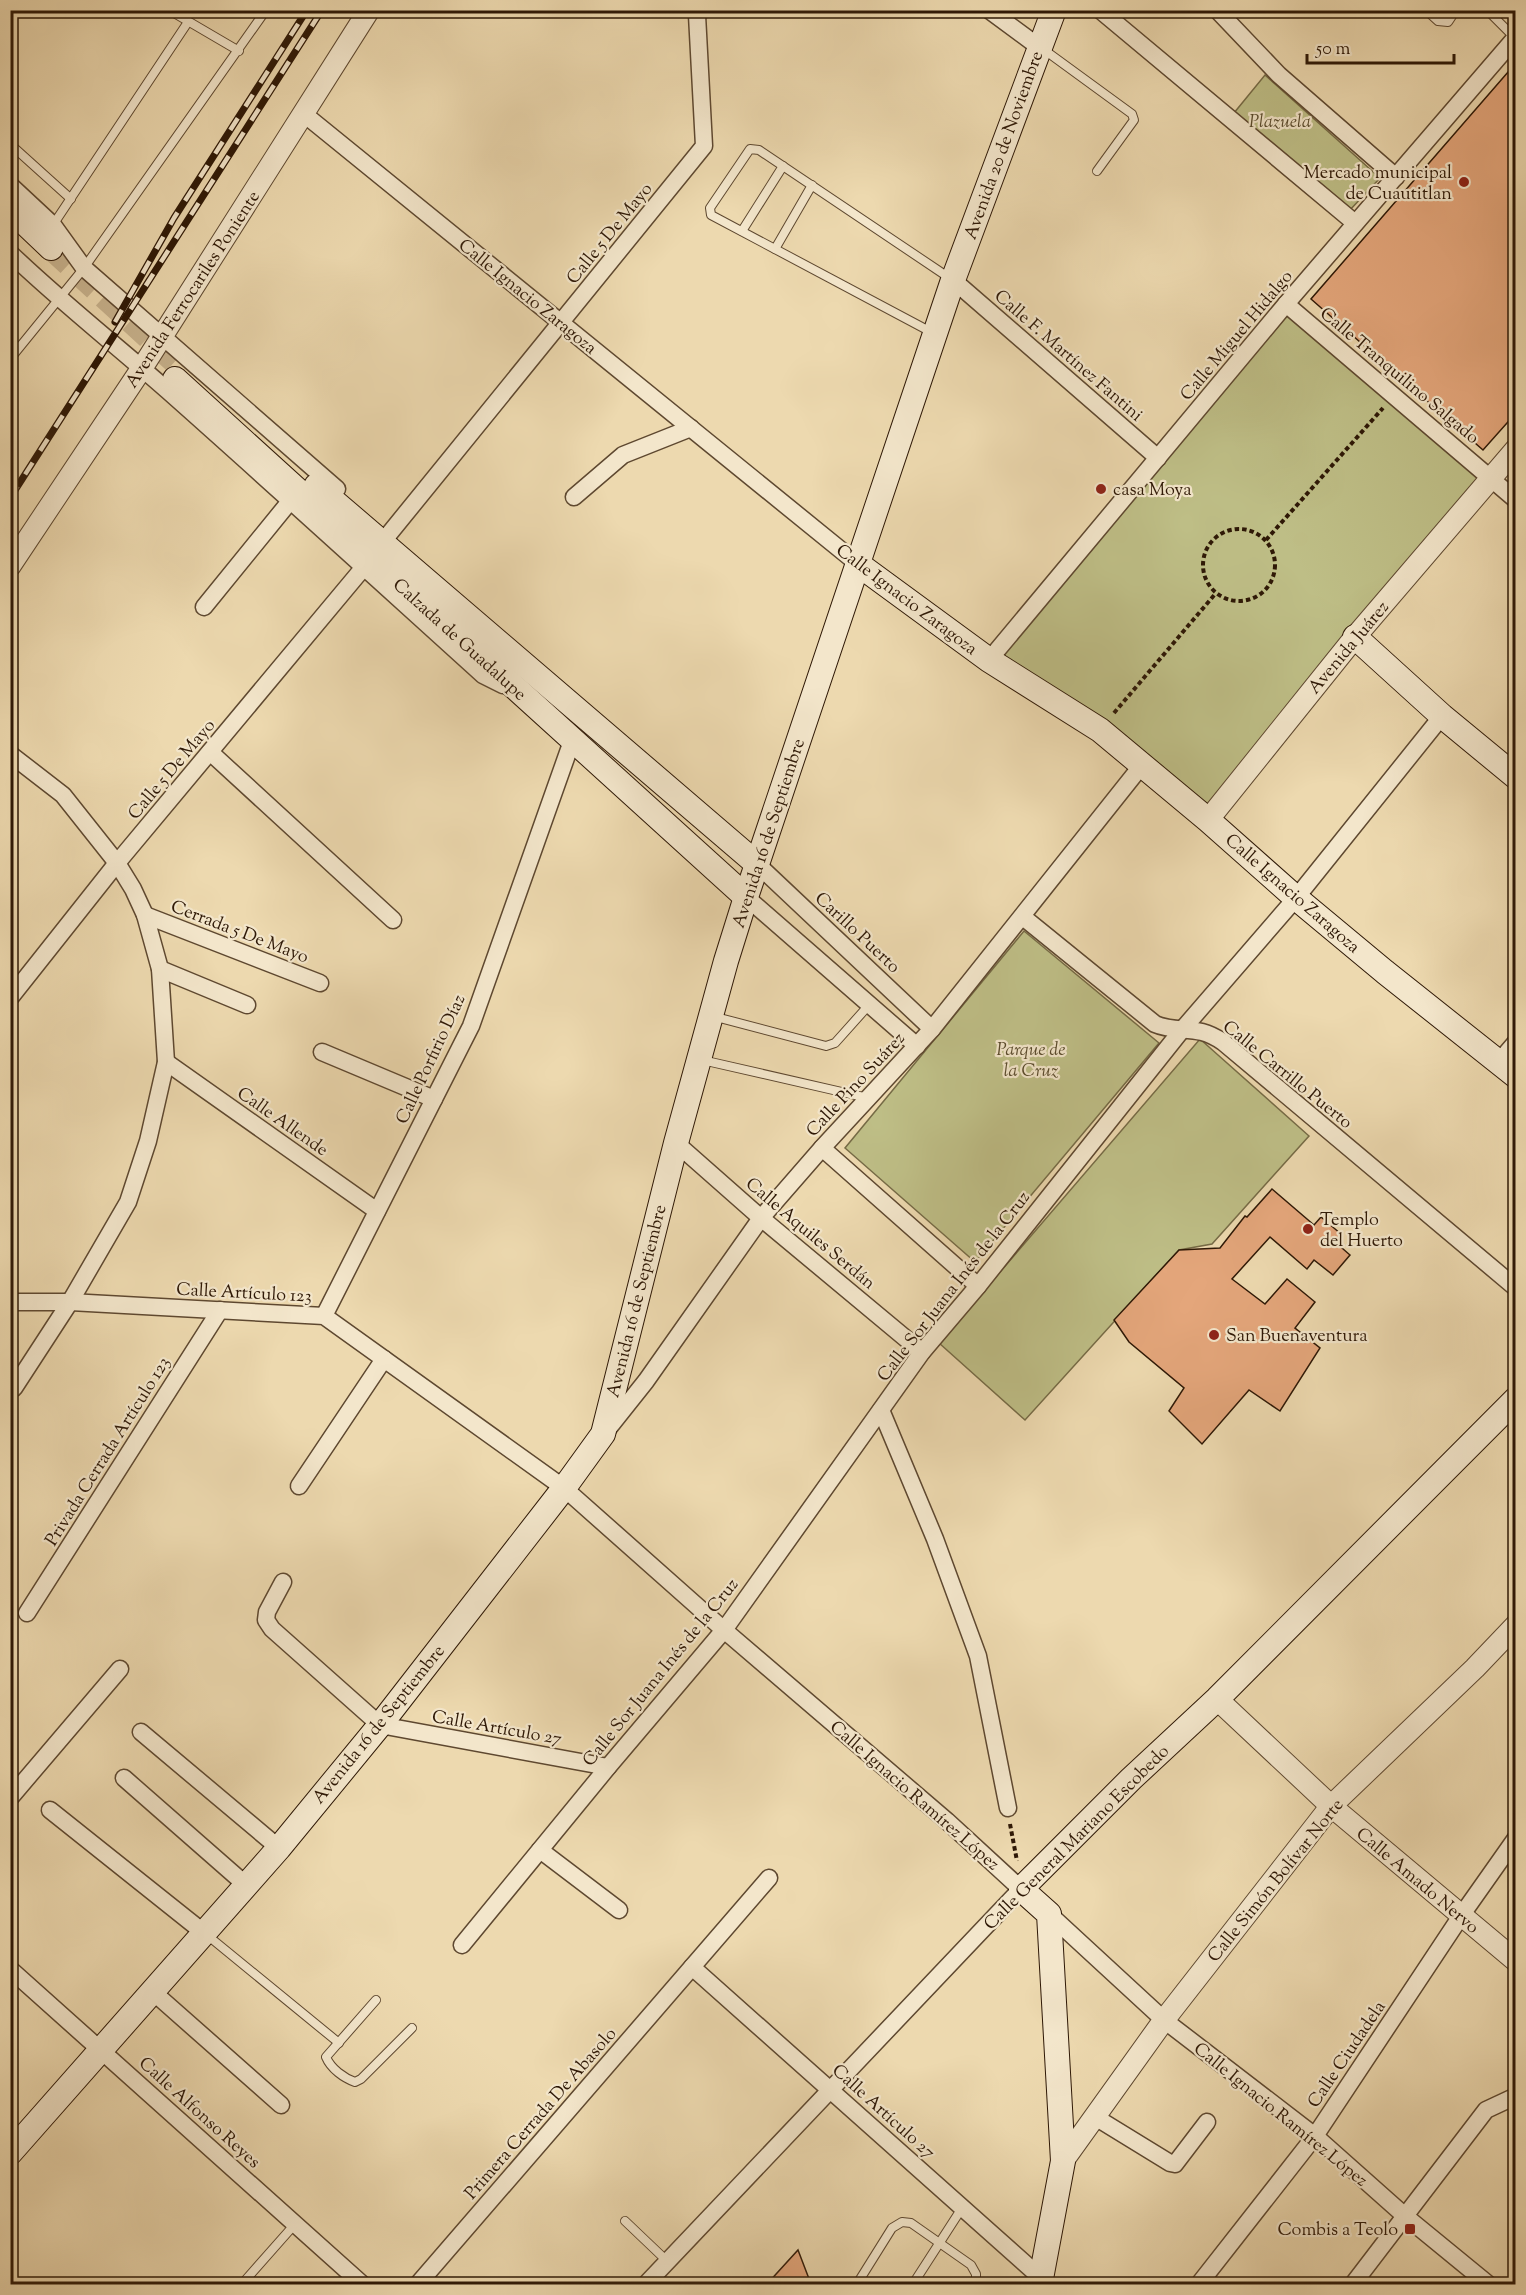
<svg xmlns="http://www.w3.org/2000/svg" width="1526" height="2295" font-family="'Sorts Mill Goudy',serif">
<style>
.green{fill:#bebe86;stroke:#766b46;stroke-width:1.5}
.building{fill:#e4a67b;stroke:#2e1806;stroke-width:1.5}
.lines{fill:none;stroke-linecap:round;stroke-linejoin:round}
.secondary-tunnel{stroke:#c7b28d;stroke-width:24;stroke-dasharray:24 12;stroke-linecap:butt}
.service-casing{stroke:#5e4830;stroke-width:10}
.minor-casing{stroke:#5e4830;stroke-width:19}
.tertiary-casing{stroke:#5e4830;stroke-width:23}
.secondary-casing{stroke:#2e1806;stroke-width:26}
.path{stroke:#2e1806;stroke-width:4;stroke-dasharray:4.5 3;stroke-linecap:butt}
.service{stroke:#f3e6cb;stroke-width:8}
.minor{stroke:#f3e6cb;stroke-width:16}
.tertiary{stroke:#f3e6cb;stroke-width:21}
.secondary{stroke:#f3e6cb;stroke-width:24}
.rail-casing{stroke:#2e1806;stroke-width:7}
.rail{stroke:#f3e6cb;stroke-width:4.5;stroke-dasharray:14;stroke-linecap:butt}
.poi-dot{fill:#8f2418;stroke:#f3e6cb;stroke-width:2}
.labels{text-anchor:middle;stroke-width:4.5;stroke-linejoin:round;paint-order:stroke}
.park-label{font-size:18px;font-style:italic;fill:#594a2c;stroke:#f3e6cb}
.street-label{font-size:18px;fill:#2e1806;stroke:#f3e6cb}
.poi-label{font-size:18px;fill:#2e1806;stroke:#f3e6cb;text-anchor:start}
</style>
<rect width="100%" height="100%" fill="#edd9af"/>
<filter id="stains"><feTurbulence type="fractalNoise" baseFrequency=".00333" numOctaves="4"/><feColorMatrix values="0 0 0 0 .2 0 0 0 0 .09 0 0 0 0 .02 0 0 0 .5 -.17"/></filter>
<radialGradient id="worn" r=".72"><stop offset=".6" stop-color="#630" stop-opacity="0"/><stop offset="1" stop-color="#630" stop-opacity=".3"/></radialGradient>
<g class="green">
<path d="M1265,75l115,103 -31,33 -115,-98z"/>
<path d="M1286,304l204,173 -282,343 -219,-160z"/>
<path d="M1024,931l135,112 -184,219 -130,-114z"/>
<path d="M1200,1039l109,97 -97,108 -33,6 -154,170 -86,-77z"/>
</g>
<g class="building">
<path d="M1515,64v350l-32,36 -172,-151z"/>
<path d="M1272,1189l42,36 7,-8 20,17 -6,8 15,13 -17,20 -19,-15 -7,9 -37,-32 -38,42 33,25 22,-25 28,23 -20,26 25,20 -40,63 -31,-21 -47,54 -33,-33 15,-23 -55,-46 -15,-22 65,-70 41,-2 25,-32 2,1z"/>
<path d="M798,2250l13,34h-44z"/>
</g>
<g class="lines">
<path class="secondary-tunnel" d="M51,248l133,122"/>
<defs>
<g id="service">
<path d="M169,10l70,41"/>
<path d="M1426,10l12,11 10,1 8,-12"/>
<path d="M1487,10l28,28"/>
<path d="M1043,49l89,65 2,6 -37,51"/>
<path d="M10,144l61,55"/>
<path d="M53,225l135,-203"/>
<path d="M742,231l41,-65"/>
<path d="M775,249l37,-64"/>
<path d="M933,333l-222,-118 -1,-7 40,-59 9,1 192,129"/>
<path d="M10,359l74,-91 182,-258"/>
<path d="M712,1016l114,30 9,-3 34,-38"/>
<path d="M702,1060l166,38"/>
<path d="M207,1935l132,108"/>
<path d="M376,2000l-50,57c5,12 18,21 29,25l6,-3 51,-51"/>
<path d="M625,2221l42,40"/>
<path d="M242,2284l53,-60"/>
<path d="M857,2284l35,-56 10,-6 9,1 60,42 5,9v10"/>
<path d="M913,2284l49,-76"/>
</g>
<g id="minor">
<path d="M989,10l50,37"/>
<path d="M1100,10l255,213"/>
<path d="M1217,10l62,65 117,102"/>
<path d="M304,114l554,450"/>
<path d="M10,185l43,40 31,43 253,221"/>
<path d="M10,253c51,49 106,92 158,138 106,94 210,189 315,284l20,10"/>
<path d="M953,280l205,178"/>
<path d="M1286,304l230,196"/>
<path d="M574,497l49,-42 68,-27"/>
<path d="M389,534l315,-388 -7,-131 5,-5"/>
<path d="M204,607l87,-107"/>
<path d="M989,660l297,-356 230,-267"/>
<path d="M210,752l183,168"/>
<path d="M10,754l53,41 54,68 16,26 12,26 15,54 6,93 -18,79 -20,61 -58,100 -56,86"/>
<path d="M757,864l175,165"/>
<path d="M746,897l171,149"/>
<path d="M145,915l175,68"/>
<path d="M1023,917l132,107c16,7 31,4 47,8 8,2 15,6 21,10l293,246"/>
<path d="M160,969l87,36"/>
<path d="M10,998l107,-135 247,-296"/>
<path d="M322,1052l112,47"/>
<path d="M166,1062l211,149"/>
<path d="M1498,1063l18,-21"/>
<path d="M676,1143l85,75 161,134"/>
<path d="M822,1148l156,138"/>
<path d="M10,1302h60l254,14 240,172 160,142 223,191 74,68 -375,395"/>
<path d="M324,1316l147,-290 101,-285"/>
<path d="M881,1410l54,129 43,117 30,152"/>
<path d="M607,1430l39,-49 115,-163 61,-70 110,-119 210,-264"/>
<path d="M299,1486l85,-127"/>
<path d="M283,1582l-16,30 -1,8 6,9 108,96 228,42"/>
<path d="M27,1613l193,-303"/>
<path d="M141,1732l138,116"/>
<path d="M124,1778l122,107"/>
<path d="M10,1798l110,-129"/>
<path d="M50,1810l153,122"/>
<path d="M540,1850l79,60"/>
<path d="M1049,1914l115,106 151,116 90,80 83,68"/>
<path d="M462,1945l146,-178 116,-137 198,-278 56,-66 203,-255 115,-133 146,-182"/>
<path d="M692,1967l356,317"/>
<path d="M10,1969l352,315"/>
<path d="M152,1991l129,114"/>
<path d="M1095,2117l75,46 5,1 32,-42"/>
<path d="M418,2284l351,-406"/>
<path d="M1199,2284l116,-148 146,-220 55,-78"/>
<path d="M1353,2284l133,-174 30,-14"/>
<path d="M1514,2284l2,-1"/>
</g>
<g id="tertiary">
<path d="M10,566l132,-198 227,-358"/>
<path d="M1208,820l147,-183 161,-188"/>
<path d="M1217,1699l114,107 185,155"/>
<path d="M1063,2161l101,-141 167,-214 144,-138 41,-43"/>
</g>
<g id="secondary">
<path d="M10,209l41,39"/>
<path d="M175,379l571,518"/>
<path d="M316,486l441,378"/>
<path d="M858,564l131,96 111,70 108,90 88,78 89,74 131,104"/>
<path d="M1355,637l87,79 74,61"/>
<path d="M10,2153l269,-305 101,-123 184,-237 39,-54 73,-291 50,-182 20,-64 207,-617 101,-270"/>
<path d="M1040,2284l23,-123 -14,-247 -28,-25 110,-110 86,-80 299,-300"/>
</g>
</defs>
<use href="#service" class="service-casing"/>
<use href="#minor" class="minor-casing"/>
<use href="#tertiary" class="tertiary-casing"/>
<use href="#secondary" class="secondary-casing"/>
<g class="path">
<circle cx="1239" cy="565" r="36"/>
<path d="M1266,540l117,-132"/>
<path d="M1114,713l102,-120"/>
<path d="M1010,1824l7,37"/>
</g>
<use href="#service" class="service"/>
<use href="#minor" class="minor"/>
<use href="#tertiary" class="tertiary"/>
<use href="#secondary" class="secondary"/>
<defs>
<g id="rail">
<path d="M115,322l59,-104 133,-208"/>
<path d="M10,498l312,-488"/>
</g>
</defs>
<use href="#rail" class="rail-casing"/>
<use href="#rail" class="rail"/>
</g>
<g class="poi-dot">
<circle cx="1464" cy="182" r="6"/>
<circle cx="1101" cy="489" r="6"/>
<circle cx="1308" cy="1229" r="6"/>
<circle cx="1214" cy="1335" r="6"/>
<rect x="1404" y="2223" width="12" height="12" rx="3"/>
</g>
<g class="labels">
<g class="park-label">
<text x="1280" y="127">Plazuela</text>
<text x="1031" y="1055">Parque de<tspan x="1031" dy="21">la Cruz</tspan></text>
</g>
<g class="street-label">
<text transform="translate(1003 145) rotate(-70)" y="6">Avenida 20 de Noviembre</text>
<text transform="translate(609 233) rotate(-51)" y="6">Calle 5 De Mayo</text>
<text transform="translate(192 289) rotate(-57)" y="6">Avenida Ferrocariles Poniente</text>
<text transform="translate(528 296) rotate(39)" y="6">Calle Ignacio Zaragoza</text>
<text transform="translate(1236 335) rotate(-50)" y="6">Calle Miguel Hidalgo</text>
<text transform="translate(1069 355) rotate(41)" y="6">Calle F. Martínez Fantini</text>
<text transform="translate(1400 375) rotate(40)" y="6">Calle Tranquilino Salgado</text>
<text transform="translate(907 599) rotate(37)" y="6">Calle Ignacio Zaragoza</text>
<text transform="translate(460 639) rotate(42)" y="6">Calzada de Guadalupe</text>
<text transform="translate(1348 647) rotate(-50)" y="6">Avenida Juárez</text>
<text transform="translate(171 769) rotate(-50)" y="6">Calle 5 De Mayo</text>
<text transform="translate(768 833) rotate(-72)" y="6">Avenida 16 de Septiembre</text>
<text transform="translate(1293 893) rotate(41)" y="6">Calle Ignacio Zaragoza</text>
<text transform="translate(240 931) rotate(21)" y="6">Cerrada 5 De Mayo</text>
<text transform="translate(858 932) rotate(43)" y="6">Carillo Puerto</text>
<text transform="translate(430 1059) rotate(-65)" y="6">Calle Porfirio Díaz</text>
<text transform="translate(1288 1074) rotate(39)" y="6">Calle Carrillo Puerto</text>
<text transform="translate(855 1084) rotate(-47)" y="6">Calle Pino Suárez</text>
<text transform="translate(283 1121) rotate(35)" y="6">Calle Allende</text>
<text transform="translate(811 1233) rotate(40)" y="6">Calle Aquiles Serdán</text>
<text transform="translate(953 1286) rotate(-52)" y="6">Calle Sor Juana Inés de la Cruz</text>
<text transform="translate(244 1292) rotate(3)" y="6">Calle Artículo 123</text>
<text transform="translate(636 1301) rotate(-76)" y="6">Avenida 16 de Septiembre</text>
<text transform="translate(107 1451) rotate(-58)" y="6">Privada Cerrada Artículo 123</text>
<text transform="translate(660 1672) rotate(-51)" y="6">Calle Sor Juana Inés de la Cruz</text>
<text transform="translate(378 1724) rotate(-51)" y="6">Avenida 16 de Septiembre</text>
<text transform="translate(497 1727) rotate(10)" y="6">Calle Artículo 27</text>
<text transform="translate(915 1795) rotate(41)" y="6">Calle Ignacio Ramírez López</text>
<text transform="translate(1076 1837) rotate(-45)" y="6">Calle General Mariano Escobedo</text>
<text transform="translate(1275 1880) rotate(-51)" y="6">Calle Simón Bolívar Norte</text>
<text transform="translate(1418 1880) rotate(40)" y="6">Calle Amado Nervo</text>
<text transform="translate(1346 2054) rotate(-56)" y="6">Calle Ciudadela</text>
<text transform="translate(884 2111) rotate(42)" y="6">Calle Artículo 27</text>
<text transform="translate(200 2112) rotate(42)" y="6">Calle Alfonso Reyes</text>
<text transform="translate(540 2113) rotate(-49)" y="6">Primera Cerrada De Abasolo</text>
<text transform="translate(1281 2114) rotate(39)" y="6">Calle Ignacio Ramírez López</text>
</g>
<g class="poi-label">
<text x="1452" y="178" text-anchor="end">Mercado municipal<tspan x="1452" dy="21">de Cuautitlan</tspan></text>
<text x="1113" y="495">casa Moya</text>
<text x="1320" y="1225">Templo<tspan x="1320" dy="21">del Huerto</tspan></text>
<text x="1226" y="1341">San Buenaventura</text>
<text x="1398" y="2235" text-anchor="end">Combis a Teolo</text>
</g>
</g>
<rect width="1526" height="2295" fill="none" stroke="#edd9af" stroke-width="36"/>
<rect x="12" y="12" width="1502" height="2271" fill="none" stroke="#2e1806" stroke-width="3"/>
<rect x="18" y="18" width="1490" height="2259" fill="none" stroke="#2e1806" stroke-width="1.5"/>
<path d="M1307 54v9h147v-9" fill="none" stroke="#2e1806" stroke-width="3"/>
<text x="1316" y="54" font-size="18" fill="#2e1806" stroke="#f3e6cb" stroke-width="4.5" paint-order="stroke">50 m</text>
<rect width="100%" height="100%" filter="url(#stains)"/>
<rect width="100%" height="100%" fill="url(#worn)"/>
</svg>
